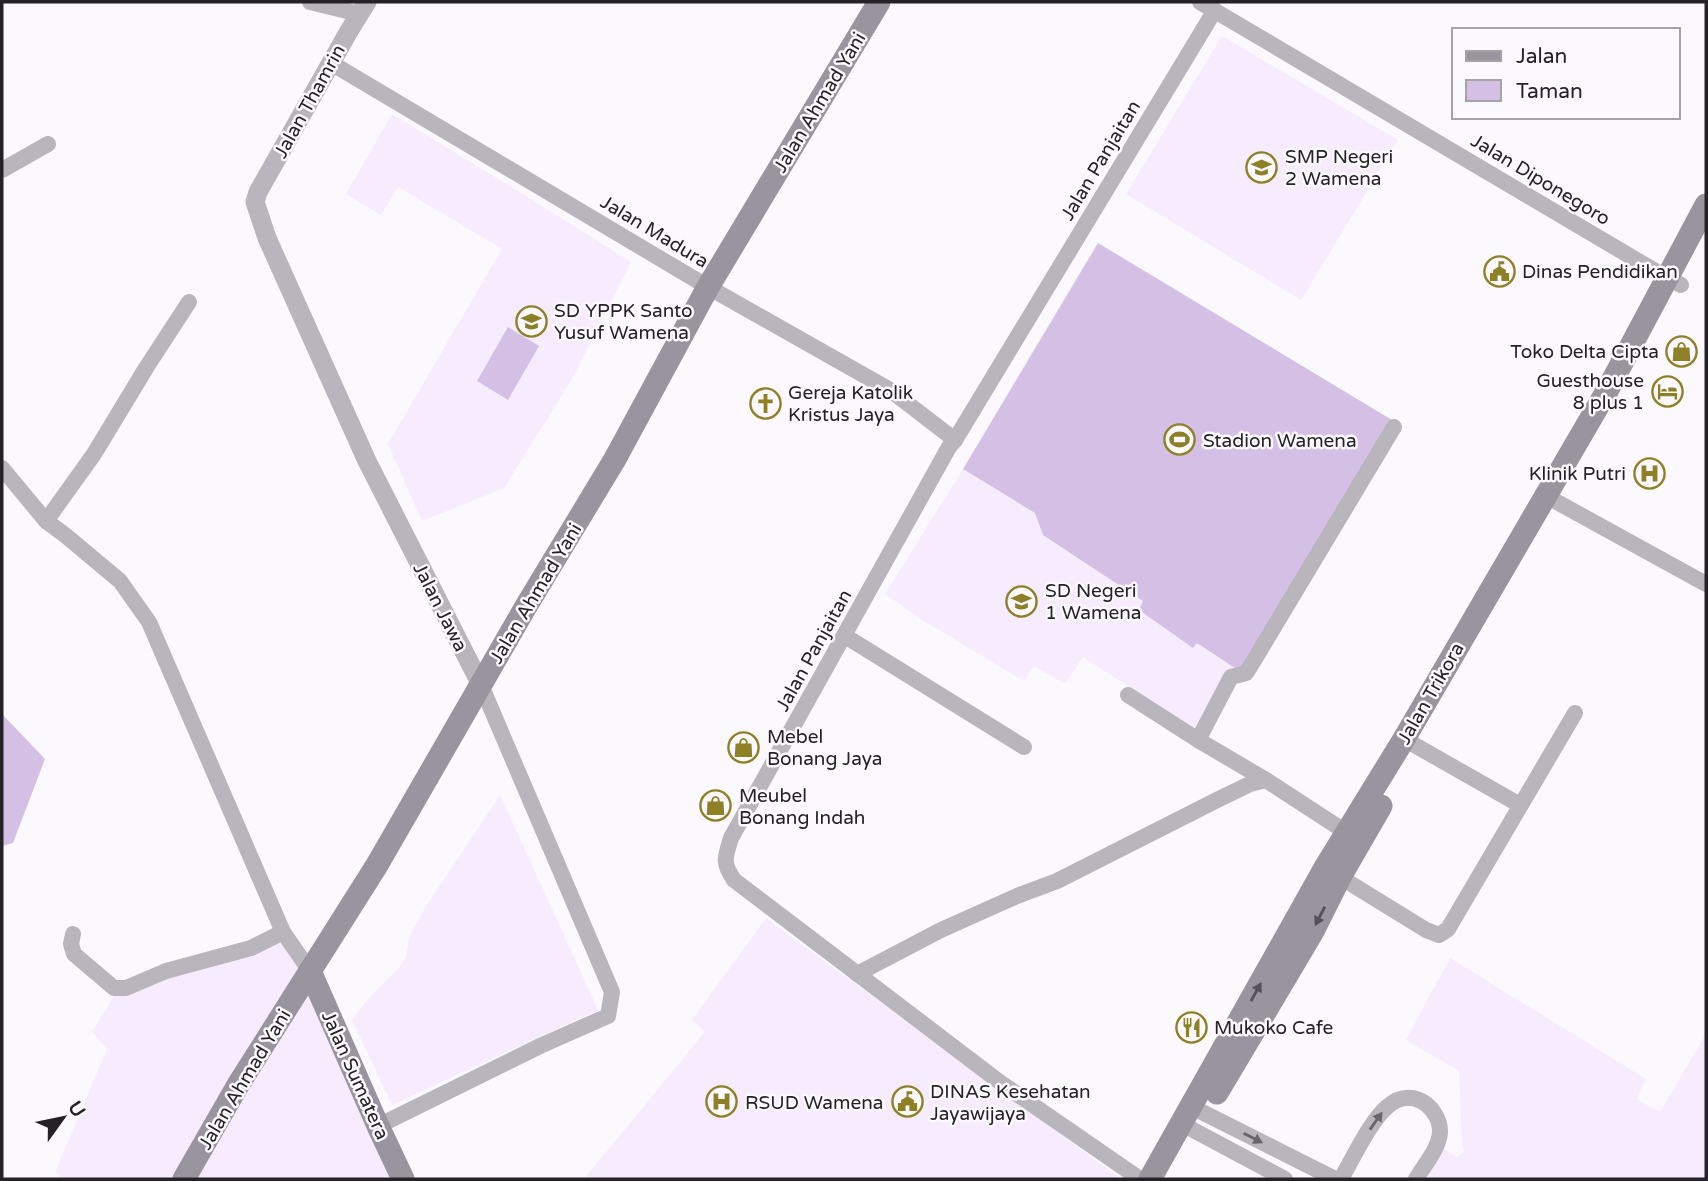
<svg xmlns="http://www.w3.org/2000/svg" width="1708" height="1181" font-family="'Varela Round',sans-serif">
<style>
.built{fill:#f6ecfe}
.green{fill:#d5c0e5}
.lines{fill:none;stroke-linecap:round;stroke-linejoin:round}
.minor{stroke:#b9b5bc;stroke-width:16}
.tertiary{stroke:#b9b5bc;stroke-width:19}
.secondary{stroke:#99949e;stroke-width:23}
.oneway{fill:#535057}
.oneway2{fill:#68646a}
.labels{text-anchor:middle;stroke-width:5;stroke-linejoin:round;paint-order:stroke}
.street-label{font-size:19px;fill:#252227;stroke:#fbf8fe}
.poi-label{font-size:19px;fill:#252227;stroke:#fbf8fe;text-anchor:start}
</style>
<rect width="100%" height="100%" fill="#fbf8fe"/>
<g class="built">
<path d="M1222,36l176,104 -97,160 -175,-106z"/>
<path d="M392,114l139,85 100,63 -59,117 -68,109 -82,33 -34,-77 114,-195 -104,-62 -17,28 -35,-21z"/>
<path d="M965,466l75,47 200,143 -45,74 -112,-73 -18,27 -31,-18 -10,15 -100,-60 -39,-27z"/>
<path d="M500,795l98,215 -206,95 -40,-85 18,-23 28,-28 8,-12 3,-20 17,-31z"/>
<path d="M766,918l355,261h-537l121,-147 -13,-12z"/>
<path d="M287,938l113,241h-343l3,-5 -5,-1 52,-124 -15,-17 24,-39z"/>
<path d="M1450,958l196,121 -10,20 24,13 46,-78v145h-287l19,-33 20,11 6,-7 -2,-3 -3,-76 -53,-31z"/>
</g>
<g class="green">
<path d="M1098,243l294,177 -151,252 -44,-29 -4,5 -54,-38 4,-9 -100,-66 -8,-22 -72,-44z"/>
<path d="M508,327l31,19 -31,54 -31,-19z"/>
<path d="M2,714l43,45 -32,84 -11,3z"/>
</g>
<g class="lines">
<g class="minor">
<path d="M310,2l49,12"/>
<path d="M1200,2l467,276 14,7"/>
<path d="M331,63l377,224 182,103 65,50"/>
<path d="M2,170l46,-26"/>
<path d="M2,468l44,53 19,14 55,46 29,41 134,310 27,39"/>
<path d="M1546,496l160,88"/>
<path d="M46,521l48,-67 52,-86 43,-66"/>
<path d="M845,636l179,111"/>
<path d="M1128,695l70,45 68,40 89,58"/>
<path d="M1404,739l116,66"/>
<path d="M1198,740l33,-63 15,-4 4,-6 144,-240"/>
<path d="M1340,877l86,53 13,5 9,-6 127,-216"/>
<path d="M73,934l-2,10 3,10 40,34h12l40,-17 85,-23 32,-16"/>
<path d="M857,974l84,-44 76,-34 40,-15 162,-82 31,-15 16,-4"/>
<path d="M1192,1107l143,72"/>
<path d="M1182,1124l103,55"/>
<path d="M378,1126l162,-80 68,-30 4,-24 -131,-307"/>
<path d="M1140,1179l-139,-96 -267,-203c-12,-18 -9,-22 -3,-42l218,-391 6,-7 260,-430"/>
<path d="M1341,1179c11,-19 30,-59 46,-72 18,-16 38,-10 49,9 3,5 4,10 4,16 -1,17 -16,33 -24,47"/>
</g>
<path class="tertiary" d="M367,2l-18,29 -91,161 -3,10 12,36 100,223 114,224"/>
<g class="secondary">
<path d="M310,971l68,155 25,53"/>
<path d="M1217,1093l95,-160 28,-56 41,-71"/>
<path d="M184,1179l54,-94 139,-220 148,-257 90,-149 93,-172 171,-285"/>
<path d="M1150,1179l176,-313 78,-127 204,-350 98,-184"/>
</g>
</g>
<defs><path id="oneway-solid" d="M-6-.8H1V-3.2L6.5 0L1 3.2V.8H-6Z" transform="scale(1.75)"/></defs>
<g class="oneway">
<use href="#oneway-solid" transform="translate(1320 916) rotate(117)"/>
<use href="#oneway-solid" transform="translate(1256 992) rotate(-61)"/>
</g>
<g class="oneway2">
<use href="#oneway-solid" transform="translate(1376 1121) rotate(-55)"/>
<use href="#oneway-solid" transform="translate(1253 1138) rotate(27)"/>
</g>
<defs>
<symbol id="school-ring" viewBox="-11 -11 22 22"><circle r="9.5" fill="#fbf8fe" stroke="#8d8026" stroke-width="1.5"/><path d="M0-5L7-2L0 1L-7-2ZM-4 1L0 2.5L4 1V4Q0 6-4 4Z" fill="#8d8026"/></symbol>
<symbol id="civic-ring" viewBox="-11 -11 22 22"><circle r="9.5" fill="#fbf8fe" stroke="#8d8026" stroke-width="1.5"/><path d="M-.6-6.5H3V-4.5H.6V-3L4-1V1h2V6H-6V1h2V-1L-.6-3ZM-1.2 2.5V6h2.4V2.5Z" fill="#8d8026"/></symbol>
<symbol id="shop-ring" viewBox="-11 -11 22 22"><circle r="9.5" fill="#fbf8fe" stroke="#8d8026" stroke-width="1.5"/><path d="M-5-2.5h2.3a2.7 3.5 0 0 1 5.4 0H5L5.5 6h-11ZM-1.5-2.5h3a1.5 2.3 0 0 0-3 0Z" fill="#8d8026"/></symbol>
<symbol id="hotel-ring" viewBox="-11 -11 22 22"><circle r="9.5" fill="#fbf8fe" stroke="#8d8026" stroke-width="1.5"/><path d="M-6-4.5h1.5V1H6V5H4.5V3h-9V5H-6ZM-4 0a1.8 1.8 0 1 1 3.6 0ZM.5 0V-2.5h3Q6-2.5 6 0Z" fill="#8d8026"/></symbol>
<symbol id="church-ring" viewBox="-11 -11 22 22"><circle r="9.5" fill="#fbf8fe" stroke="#8d8026" stroke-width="1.5"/><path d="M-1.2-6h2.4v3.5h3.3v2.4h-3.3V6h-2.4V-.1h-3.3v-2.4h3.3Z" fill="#8d8026"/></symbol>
<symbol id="stadium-ring" viewBox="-11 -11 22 22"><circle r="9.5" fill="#fbf8fe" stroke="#8d8026" stroke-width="1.5"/><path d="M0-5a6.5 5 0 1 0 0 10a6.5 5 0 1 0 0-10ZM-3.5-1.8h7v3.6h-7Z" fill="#8d8026"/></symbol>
<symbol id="hospital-ring" viewBox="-11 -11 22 22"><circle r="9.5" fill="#fbf8fe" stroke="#8d8026" stroke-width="1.5"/><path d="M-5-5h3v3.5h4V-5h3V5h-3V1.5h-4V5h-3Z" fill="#8d8026"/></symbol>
<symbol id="restaurant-ring" viewBox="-11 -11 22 22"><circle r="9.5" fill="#fbf8fe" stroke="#8d8026" stroke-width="1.5"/><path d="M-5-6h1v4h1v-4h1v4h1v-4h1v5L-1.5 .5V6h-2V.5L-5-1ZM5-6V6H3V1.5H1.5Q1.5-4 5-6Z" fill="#8d8026"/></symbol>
</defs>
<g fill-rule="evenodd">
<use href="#school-ring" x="1244" y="150" width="35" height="35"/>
<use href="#civic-ring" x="1482" y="254" width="35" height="35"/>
<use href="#school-ring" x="514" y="304" width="35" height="35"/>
<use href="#shop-ring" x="1664" y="334" width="35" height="35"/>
<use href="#hotel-ring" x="1650" y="374" width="35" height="35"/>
<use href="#church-ring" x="748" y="386" width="35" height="35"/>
<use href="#stadium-ring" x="1162" y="422" width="35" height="35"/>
<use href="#hospital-ring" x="1632" y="456" width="35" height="35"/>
<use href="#school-ring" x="1004" y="584" width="35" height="35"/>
<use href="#shop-ring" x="726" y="730" width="35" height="35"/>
<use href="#shop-ring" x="698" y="788" width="35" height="35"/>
<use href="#restaurant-ring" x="1174" y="1010" width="35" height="35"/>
<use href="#hospital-ring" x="704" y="1084" width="35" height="35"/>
<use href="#civic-ring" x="890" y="1084" width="35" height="35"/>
</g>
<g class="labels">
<g class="street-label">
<text transform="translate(309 101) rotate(-61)" y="7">Jalan Thamrin</text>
<text transform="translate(819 102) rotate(-59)" y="7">Jalan Ahmad Yani</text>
<text transform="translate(1100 160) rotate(-59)" y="7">Jalan Panjaitan</text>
<text transform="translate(1541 179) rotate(31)" y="7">Jalan Diponegoro</text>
<text transform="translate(655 231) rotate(31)" y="7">Jalan Madura</text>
<text transform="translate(535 593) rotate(-59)" y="7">Jalan Ahmad Yani</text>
<text transform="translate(441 607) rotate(63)" y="7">Jalan Jawa</text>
<text transform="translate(813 650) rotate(-61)" y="7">Jalan Panjaitan</text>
<text transform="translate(1430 693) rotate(-60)" y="7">Jalan Trikora</text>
<text transform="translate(356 1075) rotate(66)" y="7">Jalan Sumatera</text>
<text transform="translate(244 1079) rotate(-59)" y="7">Jalan Ahmad Yani</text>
</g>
<g class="poi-label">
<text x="1285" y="163">SMP Negeri<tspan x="1285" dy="22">2 Wamena</tspan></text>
<text x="1522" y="278">Dinas Pendidikan</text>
<text x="554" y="317">SD YPPK Santo<tspan x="554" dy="22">Yusuf Wamena</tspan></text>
<text x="1659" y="358" text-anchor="end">Toko Delta Cipta</text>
<text x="1644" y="387" text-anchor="end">Guesthouse<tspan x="1644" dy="22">8 plus 1</tspan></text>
<text x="788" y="399">Gereja Katolik<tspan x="788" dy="22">Kristus Jaya</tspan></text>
<text x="1203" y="447">Stadion Wamena</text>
<text x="1626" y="480" text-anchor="end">Klinik Putri</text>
<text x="1045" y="597">SD Negeri<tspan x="1045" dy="22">1 Wamena</tspan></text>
<text x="767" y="743">Mebel<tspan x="767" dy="22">Bonang Jaya</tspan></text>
<text x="739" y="802">Meubel<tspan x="739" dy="22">Bonang Indah</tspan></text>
<text x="1214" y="1034">Mukoko Cafe</text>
<text x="930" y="1098">DINAS Kesehatan<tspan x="930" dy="22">Jayawijaya</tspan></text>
<text x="745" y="1109">RSUD Wamena</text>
</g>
</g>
<rect width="1708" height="1181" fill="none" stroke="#252227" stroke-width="7"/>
<rect x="1452" y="28" width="228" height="91" fill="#fbf8fe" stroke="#a5a2a8" stroke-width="2"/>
<rect x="1466" y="51" width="35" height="10" fill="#99949e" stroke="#a5a2a8" stroke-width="2"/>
<text x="1516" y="63" font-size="21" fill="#252227">Jalan</text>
<rect x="1466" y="80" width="35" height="21" fill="#d5c0e5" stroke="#a5a2a8" stroke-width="2"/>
<text x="1516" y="98" font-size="21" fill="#252227">Taman</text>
<g transform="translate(63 1118) rotate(57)" stroke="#fbf8fe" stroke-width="5" paint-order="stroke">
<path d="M0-5L12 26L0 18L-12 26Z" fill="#252227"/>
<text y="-10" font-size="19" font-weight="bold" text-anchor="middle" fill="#252227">U</text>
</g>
</svg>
